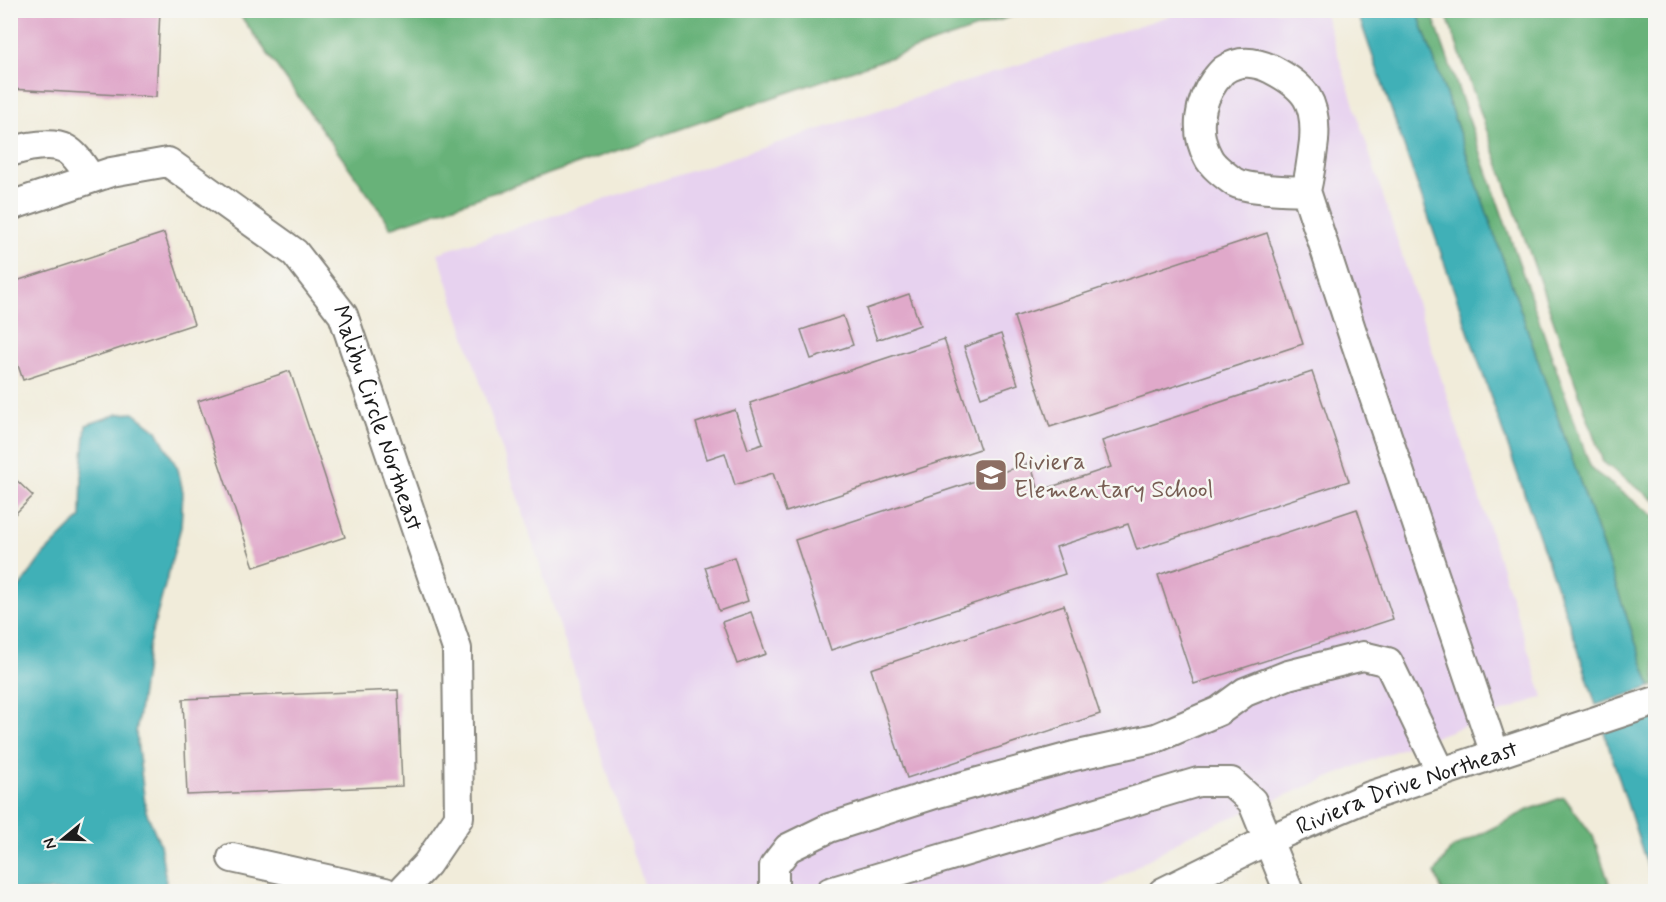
<svg xmlns="http://www.w3.org/2000/svg" width="1666" height="902" font-family="Mynerve,sans-serif">
<style>
.built{fill:#e7d2ef}
.forest{fill:#68b279;stroke:#42674a;stroke-width:1.5}
.water{fill:#3fb0b7;stroke:#2e666a;stroke-width:1.5}
.building{fill:#e0a9ca}
.lines{fill:none;stroke-linecap:round;stroke-linejoin:round}
.minor-casing{stroke:#86847b;stroke-width:32}
.minor{stroke:#fff;stroke-width:28}
.labels{text-anchor:middle;stroke-width:5;stroke-linejoin:round;paint-order:stroke}
.street-label{font-size:24px;fill:#1c1c1c;stroke:#f6f6f2}
.education-label{font-size:24px;fill:#785e54;stroke:#f6f6f2;text-anchor:start}
</style>
<rect width="100%" height="100%" fill="#f6f6f2"/>
<filter id="ink" filterUnits="userSpaceOnUse"><feTurbulence type="fractalNoise" baseFrequency=".0167" numOctaves="2"/><feDisplacementMap in="SourceGraphic" scale="12" xChannelSelector="R" yChannelSelector="G"/><feConvolveMatrix kernelMatrix="1 2 1 2 8 2 1 2 1" color-interpolation-filters="sRGB"/></filter>
<filter id="wash" filterUnits="userSpaceOnUse"><feTurbulence type="fractalNoise" baseFrequency=".008" numOctaves="4" result="noise"/><feDisplacementMap in="SourceGraphic" scale="24" xChannelSelector="R" yChannelSelector="G"/><feGaussianBlur stdDeviation="1.35" result="paint"/><feColorMatrix in="noise" values="0 0 0 0 0 0 0 0 0 0 0 0 0 0 0 0 0 1.4 0 .05"/><feComposite in="paint" operator="in"/></filter>
<g filter="url(#wash)">
<rect width="100%" height="100%" fill="#f1ecda"/>
<path class="built" d="M1184,11h140l219,686 -161,59 -193,79 -93,56h-450l-208,-638z"/>
<g class="forest">
<path d="M237,11h790l-637,217 -2,-6z"/>
<path d="M1417,11h14l159,455 4,5 60,45 2,4 -1,166 -4,1z"/>
<path d="M1445,11h210v490l-52,-39z"/>
<path d="M1564,797l29,39 19,55h-170l-7,-18 16,-24 77,-39z"/>
</g>
<g class="water">
<path d="M1357,11h60l234,676 -55,18 -23,-71z"/>
<path d="M134,413l23,18 21,38 5,23 -2,35 -32,117 -13,89 10,78 14,33 6,37 -2,10h-153v-292l32,-44 38,-38 1,-49 4,-43 32,-11z"/>
<path d="M1655,715v175l-51,-158z"/>
</g>
<g id="blocks">
<g class="building">
<path d="M13,10h147l-4,87 -146,-8z"/>
<path d="M164,233l30,91 -171,56 -13,-38v-59z"/>
<path d="M1267,233l36,111 -253,83 -36,-110z"/>
<path d="M909,294l11,31 -43,15 -11,-31z"/>
<path d="M843,316l10,29 -42,14 -10,-29z"/>
<path d="M1001,334l17,50 -37,13 -17,-50z"/>
<path d="M944,339l36,110 -194,63 -13,-39 -38,12 -10,-32 -18,6 -11,-36 39,-13 13,39 15,-5 -13,-41z"/>
<path d="M290,371l55,166 -91,30 -56,-166z"/>
<path d="M1312,372l37,109 -212,69 -9,-26 -72,23 9,27 -234,76 -36,-110 235,-77 9,28 72,-24 -9,-26z"/>
<path d="M10,474l23,22 -23,23z"/>
<path d="M1357,509l36,110 -199,65 -36,-109z"/>
<path d="M734,557l14,44 -29,10 -14,-44z"/>
<path d="M1064,605l36,109 -193,64 -36,-109z"/>
<path d="M751,612l15,42 -29,10 -15,-42z"/>
<path d="M398,690l4,96 -215,9 -4,-96z"/>
</g>
</g>
</g>
<g filter="url(#ink)">
<use href="#blocks" fill-opacity="0" stroke="#86847b" stroke-width="1.5"/>
<g class="lines">
<defs>
<g id="minor">
<path d="M10,152c16,-5 40,-11 56,-3 11,6 18,20 25,29"/>
<path d="M1306,191c-17,-1 -58,-1 -72,-9 -8,-6 -22,-16 -26,-25 -14,-25 -9,-55 7,-77 3,-3 6,-8 9,-10 16,-11 32,-8 47,-1 35,18 46,33 43,72 -2,17 -4,33 -8,50l47,144 142,419"/>
<path id="s1" d="M10,206l101,-34 57,-10 127,91 48,62 114,334 2,168 -32,47 -26,28"/>
<path d="M232,858l153,34"/>
<path d="M774,892v-26l14,-18 41,-20 109,-35 136,-37 82,-18 63,-27 26,-19 43,-17 75,-19 25,6 53,110"/>
<path d="M830,892l368,-110h33l21,19 37,91"/>
<path id="s2" d="M1163,892l105,-52 102,-44 286,-95"/>
</g>
</defs>
<use href="#minor" class="minor-casing"/>
<use href="#minor" class="minor"/>
</g>
</g>
<defs>
<symbol id="school-square" viewBox="-11 -11 22 22"><rect x="-9" y="-9" width="18" height="18" rx="4" fill="#8d6e63" stroke="#f6f6f2"/><path d="M0-5L7-2L0 1L-7-2ZM-4 1L0 2.5L4 1V4Q0 6-4 4Z" fill="#fff"/></symbol>
</defs>
<g fill-rule="evenodd">
<use href="#school-square" x="972" y="456" width="38" height="38"/>
</g>
<g class="labels">
<g class="street-label">
<text dy="8" stroke="none"><textPath href="#s1" startOffset="508">Malibu Circle Northeast</textPath></text>
<text dy="8" stroke="none"><textPath href="#s2" startOffset="266">Riviera Drive Northeast</textPath></text>
</g>
<g class="education-label">
<text x="1014" y="469">Riviera<tspan x="1014" dy="28">Elementary School</tspan></text>
</g>
</g>
<rect width="1666" height="902" fill="none" stroke="#f6f6f2" stroke-width="36"/>
<g transform="translate(63 839) rotate(251)" stroke="#f6f6f2" stroke-width="4.5" paint-order="stroke">
<path d="M0-4.5L10 22L0 15L-10 22Z" fill="#1c1c1c"/>
<text y="-9" font-size="16" font-weight="bold" text-anchor="middle" fill="#1c1c1c">N</text>
</g>
</svg>
